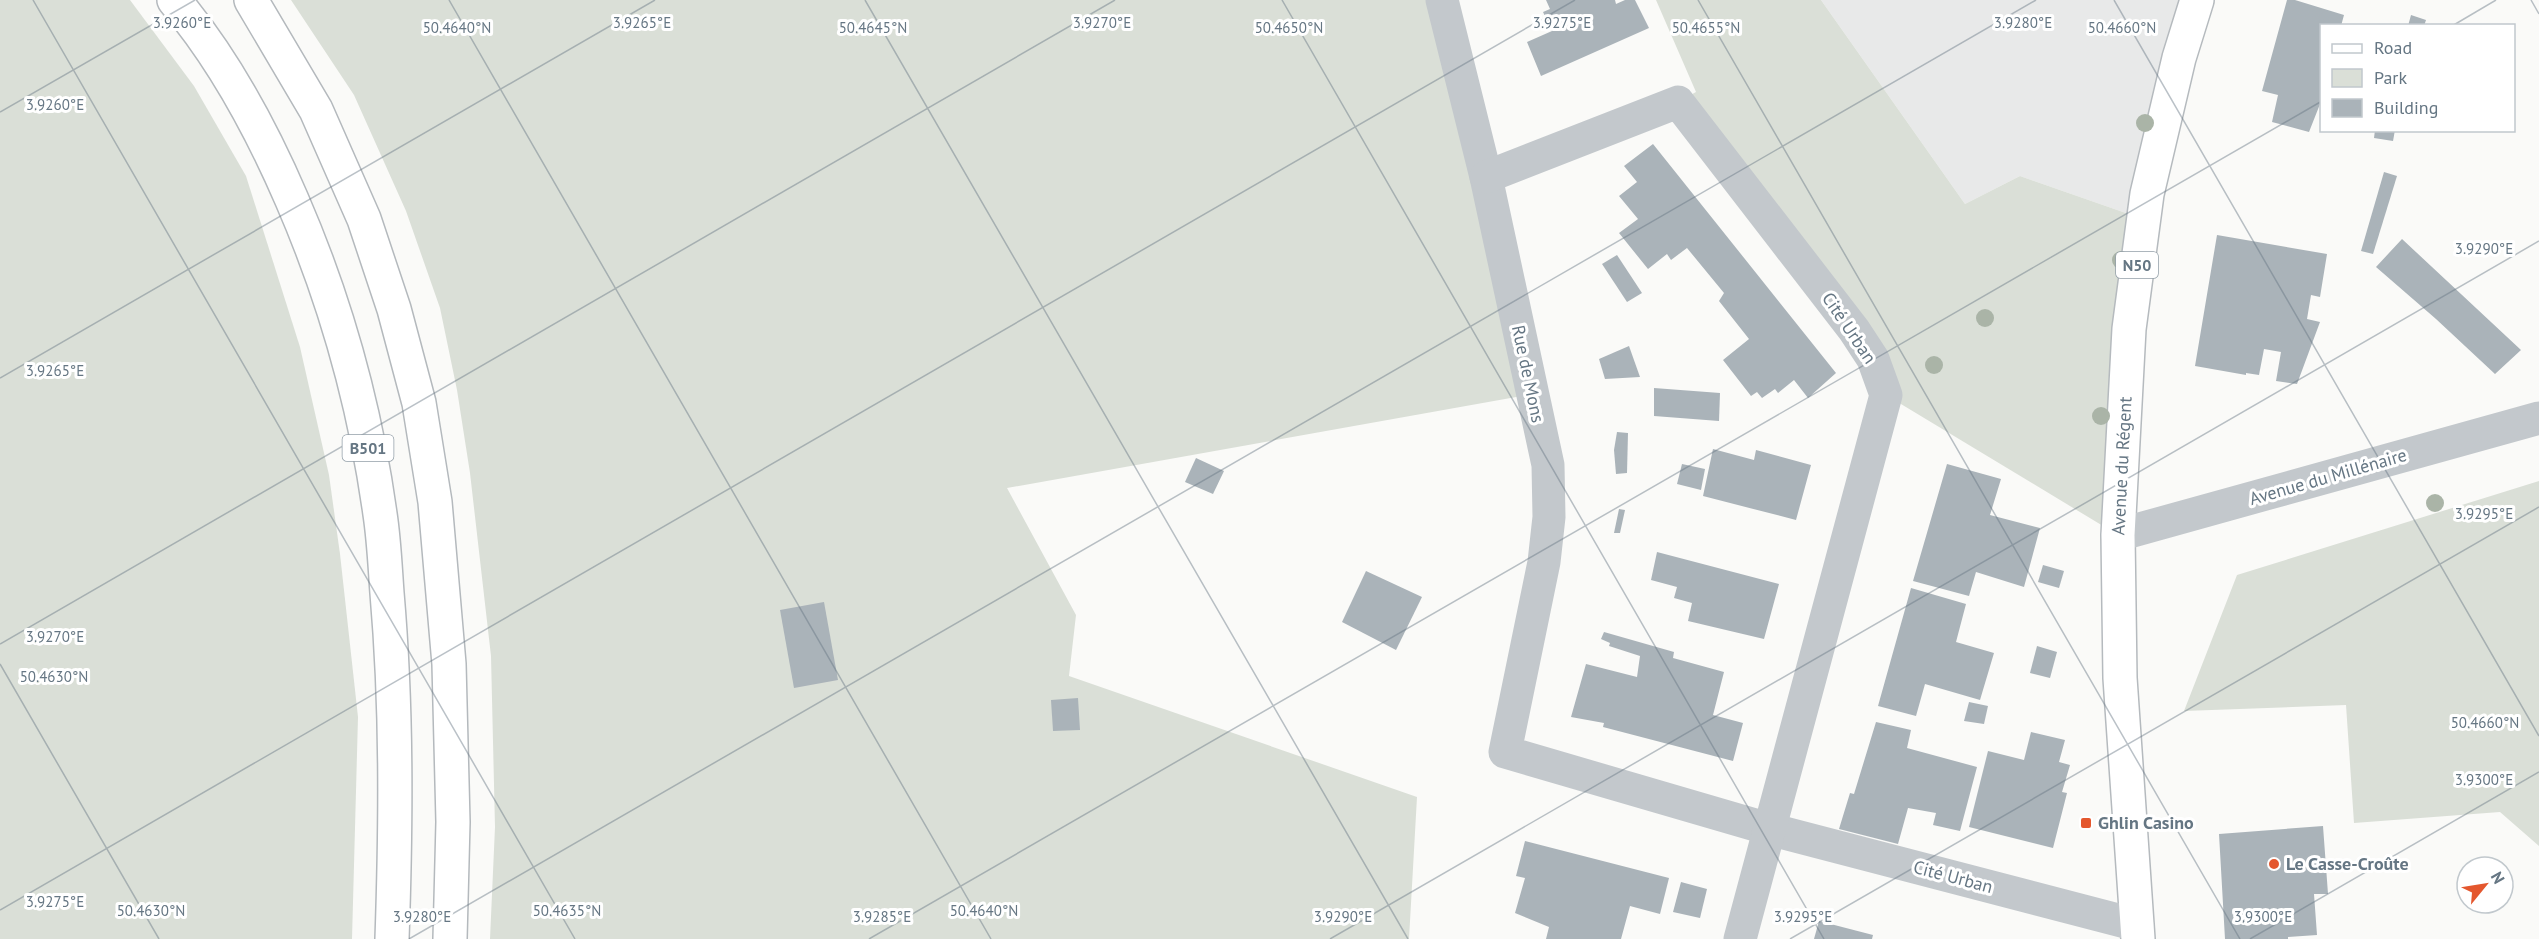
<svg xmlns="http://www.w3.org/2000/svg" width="2539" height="939" font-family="'PT Sans',sans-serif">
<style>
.built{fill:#e8e9e9}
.green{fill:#dadfd7}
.building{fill:#aab3b9}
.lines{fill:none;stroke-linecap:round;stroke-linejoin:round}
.major-casing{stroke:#b5babe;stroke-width:36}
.highway-casing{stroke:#b4b9bd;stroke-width:36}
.minor{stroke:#c3c8cc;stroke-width:33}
.major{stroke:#fff;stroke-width:33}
.highway{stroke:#fff;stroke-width:33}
.tree{fill:#aab4a7}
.ticks{fill:none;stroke:#657683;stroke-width:1.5;stroke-opacity:0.45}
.poi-dot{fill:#e4572e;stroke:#fff;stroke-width:2}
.labels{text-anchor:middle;stroke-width:6;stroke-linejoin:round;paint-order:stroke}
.shield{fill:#fff;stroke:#939fa8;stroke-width:1.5}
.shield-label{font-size:16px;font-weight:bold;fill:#657683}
.street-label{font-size:18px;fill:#657683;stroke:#fff}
.poi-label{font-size:18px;font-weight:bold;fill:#657683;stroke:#fff;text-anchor:start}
.ticks-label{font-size:15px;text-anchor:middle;fill:#657683;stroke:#fff;stroke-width:6;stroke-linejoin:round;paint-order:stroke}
</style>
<rect width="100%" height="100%" fill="#fafaf8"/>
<path class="built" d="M1821,0h376l-54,219 -123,-43 -55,28z"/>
<g class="green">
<path d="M0,0h130l64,86 52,90 54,171 29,128 11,79 18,163 -6,222h-352z"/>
<path d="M291,0h1151l91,394 -526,94 69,127 -7,61 348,121 -8,142h-919l5,-112 -4,-171 -21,-183 -13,-83 -17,-82 -34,-97 -52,-116z"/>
<path d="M1656,0h165l144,204 55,-28 123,43 -25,316 -232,-140 -208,-293 18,-10z"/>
<path d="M2539,481v365l-39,-34 -146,11 -8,-118 -162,6 53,-136z"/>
</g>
<g class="building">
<path d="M1546,0h69l1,4 9,-4h10l14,28 -108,48 -14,-34 25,-11 -9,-19 7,-3z"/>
<path d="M2287,0h8l49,15 -3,11h-19v73l-13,33 -37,-10 6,-27 -16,-4z"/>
<path d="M2411,15l15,5 -2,6h-16z"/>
<path d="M2375,130h20l-2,11 -19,-3z"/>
<path d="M1653,144l183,229 -28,25 -14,-18 -16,13 -3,-4 -13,9 -5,-6 -6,4 -28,-36 26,-21 -30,-38 5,-8 -37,-45 -16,12 -4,-6 -19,15 -29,-36 19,-14 -19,-23 18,-14 -13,-16z"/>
<path d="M2384,172l13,4 -24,78 -12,-3z"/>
<path d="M2217,235l110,19 -7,43 -9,-2 -4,24 13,3 -23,62 -21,-3 5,-29 -17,-3 -5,26 -13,-2v2l-51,-9z"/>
<path d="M2402,239l119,111 -26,24 -59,-55 -60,-52z"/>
<path d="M1617,255l25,38 -15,9 -25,-38z"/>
<path d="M1629,346l11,31 -35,2 -6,-20z"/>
<path d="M1654,388l66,5 -1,28 -65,-5z"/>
<path d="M1617,432l11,1 -1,40 -11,1 -2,-24z"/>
<path d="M1713,449l41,11 2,-10 55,15 -15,55 -93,-24z"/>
<path d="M1196,458l28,13 -11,23 -28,-12z"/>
<path d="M1682,464l23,5 -4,21 -24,-6z"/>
<path d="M1947,464l54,15 -11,36 50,13 -16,59 -48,-15 -7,24 -56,-15z"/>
<path d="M1619,509l6,1 -5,23h-6z"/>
<path d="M1657,552l122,32 -15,55 -76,-18 4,-18 -18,-5 3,-11 -26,-7z"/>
<path d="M2043,565l21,6 -5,17 -21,-6z"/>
<path d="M1366,571l56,26 -26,53 -54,-28z"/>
<path d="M1911,588l55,16 -10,38 38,11 -14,47 -55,-16 -9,32 -38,-10z"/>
<path d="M824,602l14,78 -44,8 -14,-78z"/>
<path d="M1604,632l70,20 -1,6 51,14 -11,43 30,8 -10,38 -130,-34 1,-4 -33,-6 15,-53 51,13 3,-21 -31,-10 1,-3 -9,-4z"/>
<path d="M2037,646l20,6 -7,26 -20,-5z"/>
<path d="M1078,698l2,32 -27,1 -2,-31z"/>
<path d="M1969,702l19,4 -4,18 -20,-3z"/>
<path d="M1876,722l35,8 -4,18 70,19 -17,64 -27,-6 3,-12 -28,-5 -10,36 -59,-15 11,-36 4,1z"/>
<path d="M2031,732l34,8 -6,22 11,3 -8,27 5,1 -14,55 -84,-21 19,-76 36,9z"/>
<path d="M2323,826l5,68h-14l3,41 -29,2v2h-63l-6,-105z"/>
<path d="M1525,841l144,37 -9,36 -30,-8 -9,33h-75l3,-12 -34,-14 10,-35 -9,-2z"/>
<path d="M1681,882l26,7 -7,29 -27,-6z"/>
<path d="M1819,921l54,14 -1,4h-58z"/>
</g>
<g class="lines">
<defs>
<path id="major" d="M2138,939l-18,-261 -2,-143 11,-206 18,-135 32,-136 18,-58"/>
<g id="highway">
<path d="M174,0c50,59 87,128 118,200 43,99 73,206 88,314 4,26 5,52 7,79 10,115 9,230 5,346"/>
<path d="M251,0l65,110 48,109 30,90 25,94 16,99 14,162 4,158 -3,117"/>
</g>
</defs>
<use href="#major" class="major-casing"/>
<use href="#highway" class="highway-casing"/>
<g class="minor">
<path d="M1442,0l44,177 62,288 1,52 -5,45 -39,190 264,77 368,96"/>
<path d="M1486,177l192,-75 176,228 19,29 13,36 -146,544"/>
<path d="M2118,535l421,-117"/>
</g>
<use href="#major" class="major"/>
<use href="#highway" class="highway"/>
</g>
<g class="tree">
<circle cx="2145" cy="123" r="9"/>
<circle cx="2121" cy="260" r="9"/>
<circle cx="1985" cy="318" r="9"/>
<circle cx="1934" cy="365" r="9"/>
<circle cx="2101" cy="416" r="9"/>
<circle cx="2435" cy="503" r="9"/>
</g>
<path class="ticks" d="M33,0l542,939M449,0l542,939M865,0l543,939M1282,0l542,939M1698,0l542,939M2114,0l425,736M2531,0l8,14M2452,26l44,-26M0,112l195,-112M0,378l655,-378M0,644l1115,-644M0,664l159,275M0,910l1575,-910M409,939l1627,-939M869,939l1453,-838M1330,939l1209,-698M1790,939l749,-432M2250,939l289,-167"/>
<g class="poi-dot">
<rect x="2080" y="817" width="12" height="12" rx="3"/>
<circle cx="2274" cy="864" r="6"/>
</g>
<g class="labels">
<g class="shield">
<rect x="2116" y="252" width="42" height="26" rx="4.5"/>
<rect x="342.5" y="435" width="51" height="26" rx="4.5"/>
</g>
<g class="shield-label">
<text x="2137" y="271">N50</text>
<text x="368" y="454">B501</text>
</g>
<g class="street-label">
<text transform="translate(1849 328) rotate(56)" y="6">Cité Urban</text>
<text transform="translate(1528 374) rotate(78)" y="6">Rue de Mons</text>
<text transform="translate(2122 466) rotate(-87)" y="6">Avenue du Régent</text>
<text transform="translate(2328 477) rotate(-16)" y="6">Avenue du Millénaire</text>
<text transform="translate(1953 877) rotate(15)" y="6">Cité Urban</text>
</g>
<g class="poi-label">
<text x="2098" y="829">Ghlin Casino</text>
<text x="2286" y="870">Le Casse-Croûte</text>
</g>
</g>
<g class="ticks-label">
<text x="182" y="28">3.9260°E</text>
<text x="642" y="28">3.9265°E</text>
<text x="1102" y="28">3.9270°E</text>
<text x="1562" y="28">3.9275°E</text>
<text x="2023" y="28">3.9280°E</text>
<text x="457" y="33">50.4640°N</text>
<text x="873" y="33">50.4645°N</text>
<text x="1289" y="33">50.4650°N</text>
<text x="1706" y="33">50.4655°N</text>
<text x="2122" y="33">50.4660°N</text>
<text x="55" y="110">3.9260°E</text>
<text x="2484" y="254">3.9290°E</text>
<text x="55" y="376">3.9265°E</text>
<text x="2484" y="519">3.9295°E</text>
<text x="55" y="642">3.9270°E</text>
<text x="54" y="682">50.4630°N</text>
<text x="2485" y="728">50.4660°N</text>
<text x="2484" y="785">3.9300°E</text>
<text x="55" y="907">3.9275°E</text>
<text x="151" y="916">50.4630°N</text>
<text x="567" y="916">50.4635°N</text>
<text x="984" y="916">50.4640°N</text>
<text x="422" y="922">3.9280°E</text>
<text x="882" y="922">3.9285°E</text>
<text x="1343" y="922">3.9290°E</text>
<text x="1803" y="922">3.9295°E</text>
<text x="2263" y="922">3.9300°E</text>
</g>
<rect x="2320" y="24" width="195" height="108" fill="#ffffff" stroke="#c1c8cd" stroke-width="1.5"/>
<rect x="2332" y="44" width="30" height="9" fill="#ffffff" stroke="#c1c8cd" stroke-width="1.5"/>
<text x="2374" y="54" font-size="18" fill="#657683">Road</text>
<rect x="2332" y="69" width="30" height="18" fill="#dadfd7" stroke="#c1c8cd" stroke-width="1.5"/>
<text x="2374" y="84" font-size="18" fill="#657683">Park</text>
<rect x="2332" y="99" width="30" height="18" fill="#aab3b9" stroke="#c1c8cd" stroke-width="1.5"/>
<text x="2374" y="114" font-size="18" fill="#657683">Building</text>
<g transform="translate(2485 885) rotate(60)"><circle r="28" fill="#ffffff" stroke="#c1c8cd" stroke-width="1.5"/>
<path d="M0-4.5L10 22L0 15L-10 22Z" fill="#e4572e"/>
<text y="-9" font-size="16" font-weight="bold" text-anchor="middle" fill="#657683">N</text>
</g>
</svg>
